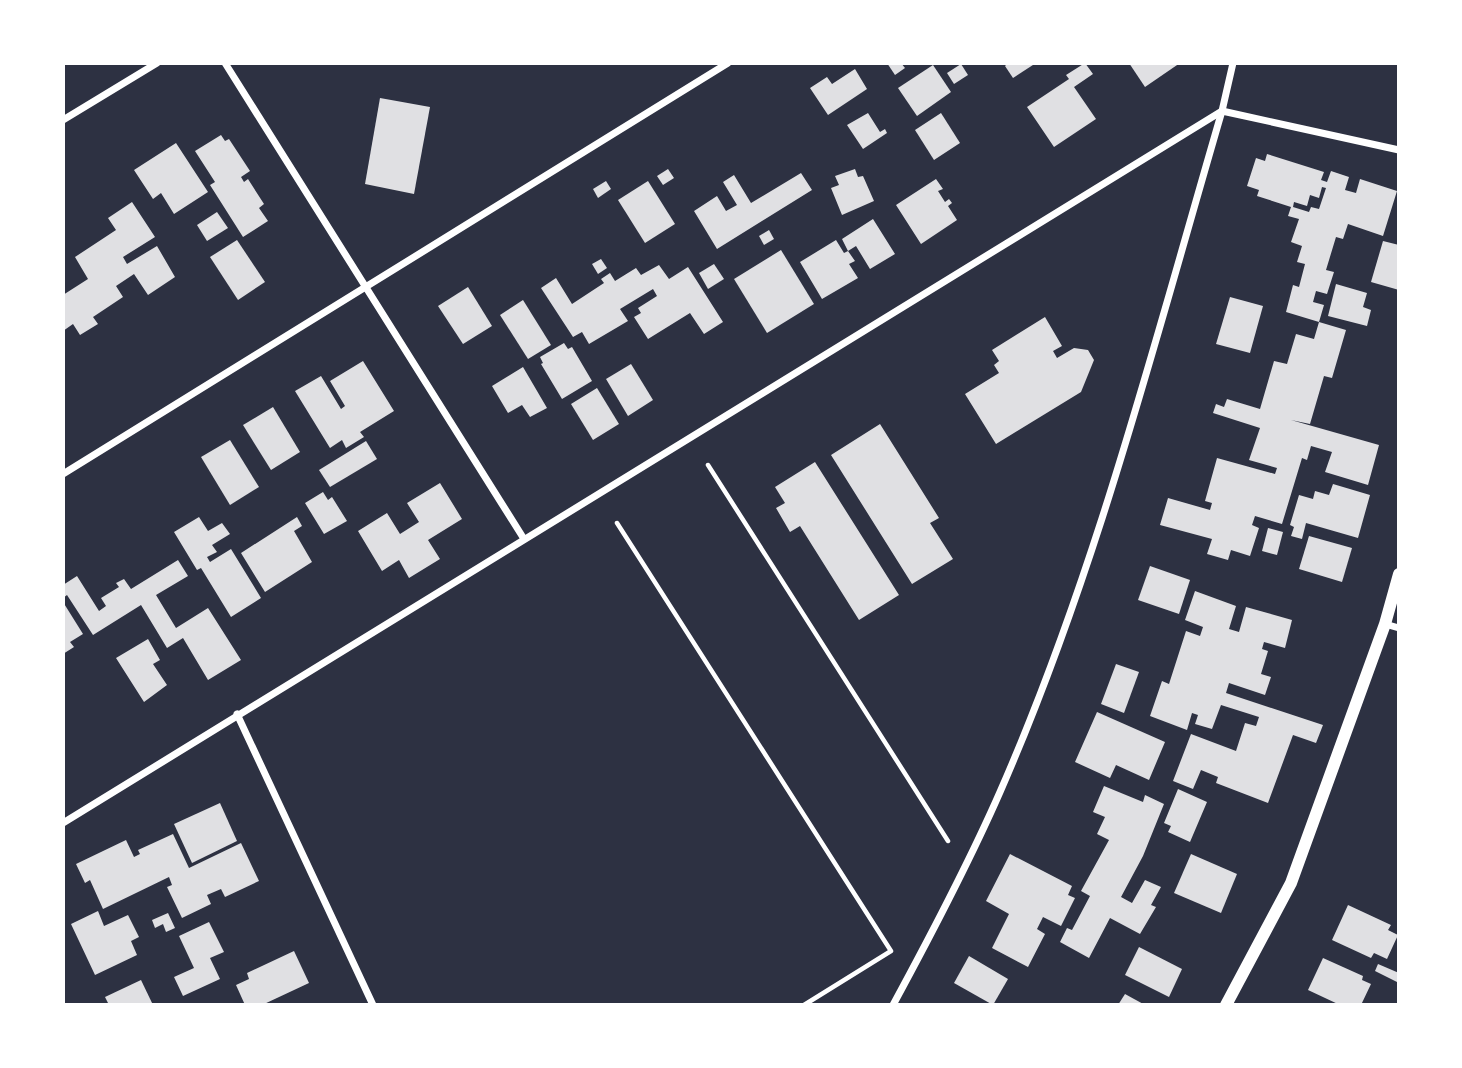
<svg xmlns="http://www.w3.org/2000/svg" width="1462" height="1068" font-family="Montserrat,sans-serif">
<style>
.building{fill:#e0e0e3;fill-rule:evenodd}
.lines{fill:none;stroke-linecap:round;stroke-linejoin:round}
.path{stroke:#fff;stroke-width:4.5}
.minor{stroke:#fff;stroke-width:7}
.tertiary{stroke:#fff;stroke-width:12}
</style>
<rect width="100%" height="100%" fill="#2d3142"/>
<g class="building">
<path d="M887,63h14l4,5 -10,7z"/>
<path d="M1008,63h28l-23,15 -8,-12z"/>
<path d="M1085,63l8,11 -19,13 22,32 -42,28 -27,-40 42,-28 -3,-4z"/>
<path d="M1129,63h51l-35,24z"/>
<path d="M961,64l7,11 -14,9 -7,-11z"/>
<path d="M933,65l18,27 -34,24 -19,-28z"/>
<path d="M855,69l12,20 -39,26 -18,-27 17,-11 5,7z"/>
<path d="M380,98l50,9 -16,87 -49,-10z"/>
<path d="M868,113l12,19 5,-3 2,4 -24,16 -16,-24z"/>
<path d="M941,113l19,30 -26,17 -19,-30z"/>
<path d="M221,135l4,6 4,-2 21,32 -9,6 3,5 4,-3 16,25 -5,4 9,13 -25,16 -33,-52 5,-3 -20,-31z"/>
<path d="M176,143l32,49 -34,22 -13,-21 -8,6 -19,-29z"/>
<path d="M1267,154l57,18 -3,8 6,2 4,-11 18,6 -4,13 11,3 4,-14 37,12 -14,45 -35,-12 -5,15 -7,-2 -10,33 8,2 -7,22 -11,-3 -3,11 11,3 -5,17 -33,-10 7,-27 6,2 6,-23 -8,-2 5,-16 -11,-4 8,-23 -11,-3 3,-9 -34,-11 2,-6 -12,-4 9,-28 9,3zM1322,187l4,1 -7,21 -8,-2 -2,5 -16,-5 1,-5 13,4 3,-11 9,3z"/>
<path d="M668,169l6,9 -11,7 -6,-9z"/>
<path d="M855,169l3,8 5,-1 11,25 -32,14 -11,-27 8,-3 -4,-9z"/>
<path d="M801,173l11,17 -95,59 -23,-38 23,-15 9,15 11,-6 -14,-23 11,-7 17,28z"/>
<path d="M936,179l7,10 -5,2 7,11 4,-3 3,4 -4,3 9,14 -36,24 -25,-39z"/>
<path d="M606,181l5,8 -13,9 -5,-9z"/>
<path d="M648,181l27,43 -30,19 -27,-43z"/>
<path d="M132,202l23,35 -32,20 4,7 30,-18 18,31 -27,18 -14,-21 -18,12 7,11 -30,20 5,7 -18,11 -7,-11 -10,7v-36l25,-16 -13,-22 41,-27 -8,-12z"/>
<path d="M217,212l11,16 -21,13 -10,-16z"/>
<path d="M873,219l22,35 -25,15 -14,-23 -8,5 7,10 -6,3 9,14 -36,21 -22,-37 36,-22 8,13 4,-2 -6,-12z"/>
<path d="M769,230l5,9 -10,6 -5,-9z"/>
<path d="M237,240l28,42 -27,18 -28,-43z"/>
<path d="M1383,241l16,4v45l-28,-8z"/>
<path d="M781,250l33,54 -47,29 -33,-54z"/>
<path d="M601,259l6,9 -9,6 -6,-10z"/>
<path d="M714,264l10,15 -16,10 -9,-16z"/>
<path d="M659,265l10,14 19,-12 35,55 -19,12 -14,-21 -42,26 -14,-22 7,-4 -3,-5 19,-12 -4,-7 -33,20 8,12 -39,23 -7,-12 -9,5 -32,-49 15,-10 16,26 32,-21 -3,-4 9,-6 5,8 21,-13 5,7z"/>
<path d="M1336,284l31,9 -4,14 8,3 -4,16 -39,-10z"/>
<path d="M468,287l24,39 -29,18 -25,-38z"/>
<path d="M1230,297l33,9 -13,47 -34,-9z"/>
<path d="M523,300l28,45 -23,14 -28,-44z"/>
<path d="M1045,317l17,29 -9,5 4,7 17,-10 14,2 6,10 -13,32 -85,52 -31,-50 34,-21 -5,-8 5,-4 -7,-11z"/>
<path d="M1319,322l27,8 -14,48 -8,-2 -14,48 -19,-4 88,25 -11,40 -43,-13 7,-20 -21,-6 -4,14 -5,-2 -20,66 -27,-8 -3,9 7,3 -9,28 -19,-6 -3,10 -21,-6 5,-15 -52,-14 8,-27 42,12 2,-7 -7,-2 12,-43 58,16 2,-6 -28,-8 11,-32 -47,-15 3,-9 8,3 3,-8 33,10 14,-48 13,3 9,-30 18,5z"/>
<path d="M564,343l4,6 4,-2 20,34 -30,18 -21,-35 2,-1 -3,-6z"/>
<path d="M363,361l31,50 -34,21 4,5 -18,11 -4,-8 -12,8 -35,-57 26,-15 20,33 4,-3 -15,-25z"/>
<path d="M631,364l22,36 -25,16 -22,-37z"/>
<path d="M523,367l24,41 -17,9 -8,-12 -14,8 -16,-27z"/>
<path d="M597,388l22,36 -26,16 -22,-36z"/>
<path d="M273,407l27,45 -29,18 -28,-45z"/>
<path d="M880,424l59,94 -9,5 23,36 -41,25 -81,-129z"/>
<path d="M230,440l29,47 -29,18 -29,-48z"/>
<path d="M366,441l11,18 -47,28 -11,-17z"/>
<path d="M815,462l84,133 -40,25 -59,-94 -10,6 -14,-24 9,-5 -10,-16z"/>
<path d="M440,483l22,36 -34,21 12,19 -31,19 -10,-18 -17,11 -24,-40 29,-18 13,21 19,-12 -12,-19z"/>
<path d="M1333,484l37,11 -12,43 -52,-15 -4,16 -11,-3 3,-9 -4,-2 9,-30 14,4 2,-8 14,4z"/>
<path d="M323,492l5,8 4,-3 15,24 -23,13 -19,-31z"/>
<path d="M199,517l9,14 14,-8 8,11 -18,11 5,7 -10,5 3,5 21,-13 30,49 -30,19 -30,-49 -4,2 -23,-38z"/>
<path d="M297,517l5,9 -8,5 18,31 -47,30 -24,-39z"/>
<path d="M1268,528l15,4 -6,23 -15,-4z"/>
<path d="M1309,536l43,12 -10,34 -43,-13z"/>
<path d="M178,560l10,16 -32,19 20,33 32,-20 33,52 -33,20 -25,-42 -16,10 -26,-43 -48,30 -26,-40 -4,3v-13l14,-9 22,35 7,-5 -5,-8 18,-11 -3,-4 8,-4 7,10z"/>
<path d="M1150,566l40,14 -11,34 -41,-14z"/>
<path d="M1195,591l41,15 -7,23 10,3 7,-25 46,13 -7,28 -21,-6 -2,7 6,2 -7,23 10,3 -6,18 -36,-12 -3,10 97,32 -7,18 -23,-8 -25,68 -52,-20 2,-6 -17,-7 -8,19 -20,-8 18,-47 45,17 9,-28 11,3 3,-9 -38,-12 -9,24 -17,-5 3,-9 -6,-2 -5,17 -37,-14 12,-35 7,3 17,-53 14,5 3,-9 -18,-7z"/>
<path d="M63,602l20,32 -13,8 4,5 -11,7z"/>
<path d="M148,639l12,21 -7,4 14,21 -23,17 -28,-44z"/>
<path d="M1116,664l23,8 -15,41 -23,-9z"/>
<path d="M1097,712l68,30 -16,38 -33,-15 -6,13 -35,-16z"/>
<path d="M1104,786l39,16 2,-7 19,9 -21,52 -22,41 11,6 13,-23 16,7 -10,18 5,2 -16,27 -30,-16 -21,40 -29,-16 7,-14 5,2 18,-34 -9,-5 28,-51 -12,-6 8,-17 -12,-5z"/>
<path d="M1178,789l29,13 -17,40 -22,-10 3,-6 -7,-3z"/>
<path d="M220,803l17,38 -45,22 -18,-39z"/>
<path d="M173,834l16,34 52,-25 18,38 -34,16 -4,-8 -14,6 4,9 -29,14 -15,-31 5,-2 -3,-8 -66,32 -13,-29 -5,3 -9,-19 50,-24 8,17 6,-3 -2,-4z"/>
<path d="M1010,854l62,32 -4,9 7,3 -14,28 -18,-9 -6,12 8,5 -17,33 -36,-19 17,-34 -23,-13z"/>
<path d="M1191,854l46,20 -16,39 -47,-20z"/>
<path d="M1348,905l43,20 -3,5 10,5 -11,24 -13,-6 -3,5 -39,-18z"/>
<path d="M98,911l6,15 24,-11 11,22 -8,4 6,14 -42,20 -24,-51z"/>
<path d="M168,913l7,15 -9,4 -3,-8 -8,4 -3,-8z"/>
<path d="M209,922l15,30 -14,6 10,21 -37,17 -9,-19 20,-9 -15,-32z"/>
<path d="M1139,947l43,22 -13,28 -44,-22z"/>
<path d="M294,951l15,32 -47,22h-17l-9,-20 13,-6 -2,-6z"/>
<path d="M969,956l39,23 -15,26 -39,-22z"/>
<path d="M1323,958l40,18 -1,4 9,4 -10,21h-21l-32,-15z"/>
<path d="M1378,964l21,9v10l-24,-12z"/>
<path d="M141,980l12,25h-44l-4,-8z"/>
<path d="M1125,994l20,11h-27z"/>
</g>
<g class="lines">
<g class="path">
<path d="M708,465l240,376"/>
<path d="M617,523l274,428 -87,54"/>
</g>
<g class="minor">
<path d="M225,63l299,476"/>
<path d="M63,120l94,-57"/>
<path d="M63,474l665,-411"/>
<path d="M1385,624l14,4"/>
<path d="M237,714l136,291"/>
<path d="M63,823l1159,-712 177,39"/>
<path d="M893,1005c38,-70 75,-140 107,-213 96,-219 155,-452 222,-681l11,-48"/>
</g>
<path class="tertiary" d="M1226,1005l65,-122 94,-259 14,-50"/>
</g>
<rect width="1462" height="1068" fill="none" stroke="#ffffff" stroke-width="130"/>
</svg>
